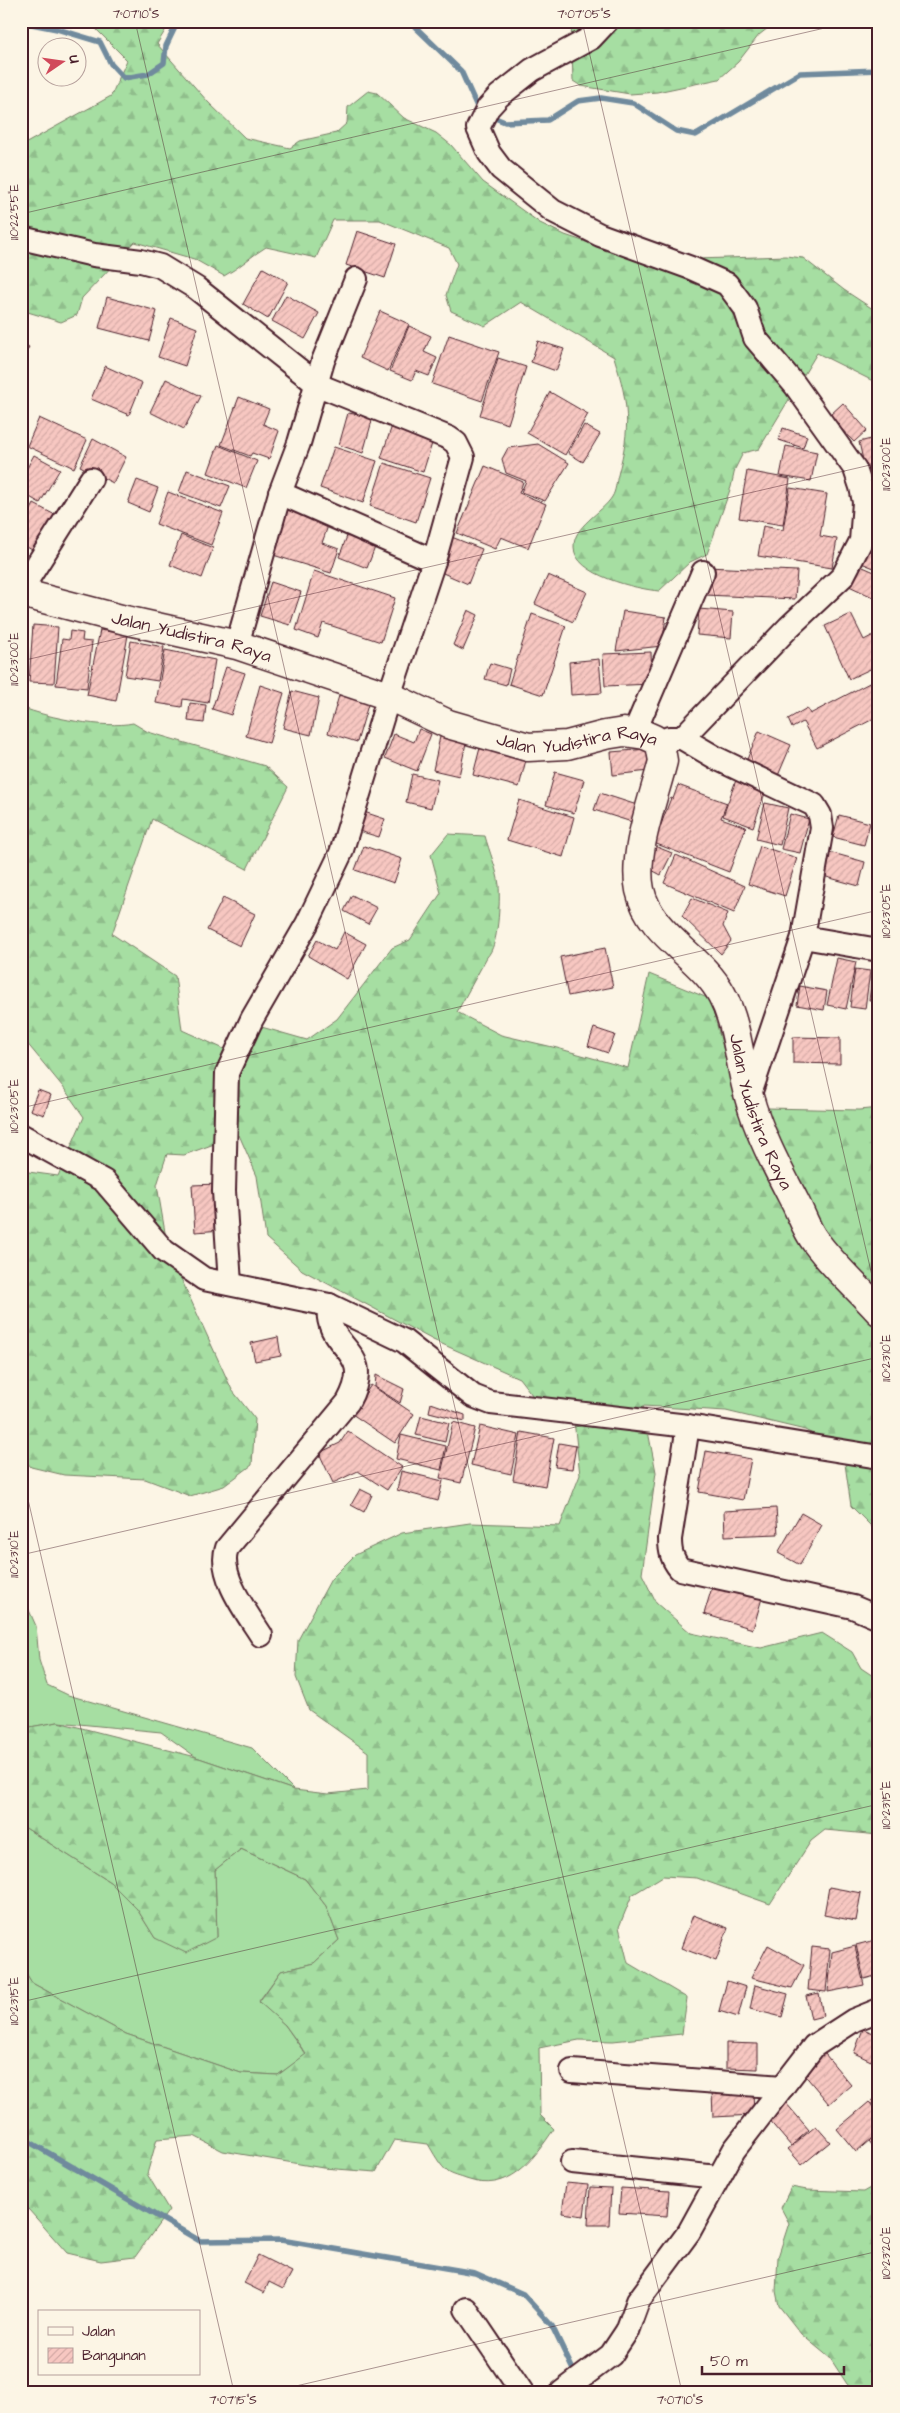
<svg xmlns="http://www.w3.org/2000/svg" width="900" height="2413" font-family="'Architects Daughter',sans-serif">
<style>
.grass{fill:#a6dea2;stroke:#787e66}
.forest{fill:url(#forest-firs);stroke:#787e66}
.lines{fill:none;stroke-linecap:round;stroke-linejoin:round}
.stream{stroke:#6f8a9d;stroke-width:5.5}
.building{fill:url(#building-hatch);stroke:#4a1f2b}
.minor-casing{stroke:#4a1f2b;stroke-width:26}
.tertiary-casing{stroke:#4a1f2b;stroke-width:31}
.minor{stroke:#fcf5e5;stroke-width:22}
.tertiary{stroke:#fcf5e5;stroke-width:28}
.ticks{fill:none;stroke:#4a1f2b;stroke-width:1;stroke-opacity:0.45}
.labels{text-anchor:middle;stroke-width:4.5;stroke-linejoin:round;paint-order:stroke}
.street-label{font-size:18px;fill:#4a1f2b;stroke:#fcf5e5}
.neatline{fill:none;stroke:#4a1f2b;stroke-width:2}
.ticks-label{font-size:12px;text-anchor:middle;fill:#4a1f2b}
</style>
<defs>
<pattern id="forest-firs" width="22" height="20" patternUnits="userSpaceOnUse" patternTransform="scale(1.25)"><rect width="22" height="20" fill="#a6dea2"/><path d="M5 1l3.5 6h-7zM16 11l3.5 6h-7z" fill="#90be8c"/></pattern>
<pattern id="building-hatch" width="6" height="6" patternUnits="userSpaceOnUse" patternTransform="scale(1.25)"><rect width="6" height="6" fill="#f7c7c1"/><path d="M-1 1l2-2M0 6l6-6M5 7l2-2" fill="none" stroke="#d5aaa6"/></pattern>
</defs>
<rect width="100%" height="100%" fill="#fcf5e5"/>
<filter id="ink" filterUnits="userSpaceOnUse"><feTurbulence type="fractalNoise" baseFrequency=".02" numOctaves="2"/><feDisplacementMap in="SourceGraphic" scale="10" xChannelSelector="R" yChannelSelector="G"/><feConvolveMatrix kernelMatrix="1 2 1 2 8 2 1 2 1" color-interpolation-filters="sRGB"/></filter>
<g filter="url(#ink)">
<g class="grass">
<path d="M21,1592l15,34 3,34 8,25 21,10 184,53 42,42 -98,-33 -35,-25 -103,-10 -33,6 -4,5z"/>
<path d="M21,1825l89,57 27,27 18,29 62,-1 -2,-67 26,-21 64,30 21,27 13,34 -25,23 -33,8 -22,30 26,24 21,30 -28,20 -37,-2 -115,-39 -94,-51 -11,-18z"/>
</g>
<g class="forest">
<path d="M68,21h103l-14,23 51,58 37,36 45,10 10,-7 36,-8 11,-10 1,-16 20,-16 9,2 27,25 32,15 15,12 32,37 57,41 25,12 113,38 19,-14 89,-3 17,2 41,32 35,23v71l-62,-31 -58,96 -16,4 -8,16 -4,18 -24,67 -17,8 -31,29c-22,-2 -85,-16 -85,-44 -1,-21 28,-34 38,-50 4,-6 4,-15 6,-22 13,-49 11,-70 -4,-118l-93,-55 -36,24 -34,-15 -5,-16 11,-31 -8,-16 -69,-28h-47l-17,38 -50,-11c-15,9 -27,21 -42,29l-30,-17 -59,-17 -53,56 -5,17 -16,7 -40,-12v-164l90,-50 16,-36 -34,-34z"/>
<path d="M571,21h206l-18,14 -21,27 -19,17 -62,13 -27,2 -49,-8 -8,-5z"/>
<path d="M21,707c27,11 84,22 112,16l15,9 117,34 23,21 -41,82 -95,-50 -40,115 63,42 7,54 62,28 14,-32 49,14 30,-21 55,-71 18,-8 31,-47 -10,-38 17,-21 37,2c4,15 12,33 14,49 1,17 0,60 -12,72l-30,55 44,23 56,13 71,20 21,-94 61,25 23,86 34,23 92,2 20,-2v426l-28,-28 -8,-56 -38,-20 -79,-19 -83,-5 13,66 -14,102 14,29 35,30 70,15 61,-15 30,19 9,16 18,12v155l-54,-5 -14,11 -41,63 -73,-26 -34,-2 -31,19 -13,32 9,36 59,35 -5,36 -69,7 -34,-1 -40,8 1,67 14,14c-22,32 -45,65 -88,50 -5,-2 -14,-4 -18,-7 -8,-6 -15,-20 -20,-28l-34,-4 -18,32 -53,-4 -100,-17 -29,-15 -37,3 -10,35 22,36 -34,47 -34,4 -34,-8 -46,-52v-236l11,18 94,51 115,39 37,2 28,-21 -21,-29 -26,-23 22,-31 33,-8 25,-23 -13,-34 -21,-27 -64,-30 -26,21 2,67 -31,16 -31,-15 -18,-29 -27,-27 -89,-57v-92l3,-5 34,-6 138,35 98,33 34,4 40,-4v-38l-59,-42 -13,-33 2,-37 33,-61 24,-24 47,-22 68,-10 90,3 20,-51 -8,-73 -36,-2 -17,-22 -86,-38 -131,-70 -36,-32 -9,-62 -18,-41 -55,20 -17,-1 -10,31 11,65 64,140 23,29 -3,46 -28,21 -34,10 -45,-17 -81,-4 -33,-8 -10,-12v-284l37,5 26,-59 -21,-30 -42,-51z"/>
<path d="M879,2183v209h-23l-9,-8 -17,-26 -29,-24 -22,-28 -3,-15 2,-34 11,-34 -8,-15 10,-21 16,3 56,2z"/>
</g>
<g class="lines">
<g class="stream">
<path d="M409,21l52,50 18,40"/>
<path d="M21,22l36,7 43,13 11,22 13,14 24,-4 16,-11 2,-17 12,-25"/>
<path d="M490,116l15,6 43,-2 30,-19 23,-3 32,5 43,28 20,4 104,-62 79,-3"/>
<path d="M21,2137l179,104 81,-1 194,33 48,21 29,32 24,50"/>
</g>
</g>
<g class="building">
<path d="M357,231l39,13 -11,34 -39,-13z"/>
<path d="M263,268l25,14 -20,37 -25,-15z"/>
<path d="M286,295l33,18 -14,26 -33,-18z"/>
<path d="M107,297l50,14 -8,30 -50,-13z"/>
<path d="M380,311l29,13 -21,47 -28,-13z"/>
<path d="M171,318l26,10 -12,38 -27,-9z"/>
<path d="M409,326l22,10 -7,16 13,6 -8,18 -13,-5 -4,9 -22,-9z"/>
<path d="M449,335l50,17 -17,49 -50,-17z"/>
<path d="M538,341l26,8 -8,22 -25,-9z"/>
<path d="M21,343l8,4 -8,13z"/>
<path d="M498,358l28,9 -18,57 -28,-9z"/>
<path d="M105,366l37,17 -13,32 -38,-16z"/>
<path d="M166,379l35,17 -17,33 -34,-17z"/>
<path d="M550,392l38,22 -23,41 -38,-22z"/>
<path d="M239,397l30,12 -6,15 16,7 -10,28 -17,-6 -2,3 -29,-11z"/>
<path d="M843,403l24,27 -13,12 -25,-26z"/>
<path d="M348,413l25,4 -10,36 -24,-8z"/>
<path d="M39,418l48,22 -13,28 -47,-22z"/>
<path d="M394,420l41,14 -12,38 -42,-14z"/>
<path d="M584,425l16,9 -17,28 -15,-9z"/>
<path d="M783,428l24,8 -4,12 -24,-8z"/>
<path d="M879,437v58l-8,1 -12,-54z"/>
<path d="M93,439l33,18 -13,26 -33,-17z"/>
<path d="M538,444l31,19 -24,38 -24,-9 5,-11 -20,-8 -4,-14 6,-11z"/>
<path d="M218,445l39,16 -11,27 -38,-15z"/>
<path d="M786,446l31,6 -6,29 -31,-5z"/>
<path d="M334,447l43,14 -14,42 -43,-15z"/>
<path d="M34,455l26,14 -20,34 -19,-11v-13z"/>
<path d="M384,463l46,15 -14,44 -46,-16z"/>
<path d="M485,466l38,16 -4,11 27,11 -18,44 -27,-11 -6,12 -38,-16z"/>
<path d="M187,470l43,16 -9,22 -42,-16z"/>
<path d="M747,471l43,8 -7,46 -44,-7z"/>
<path d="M137,480l21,8 -9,24 -21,-9z"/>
<path d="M790,488l37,6 -7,42 17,3 -5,29 -74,-12 5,-30 20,4z"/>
<path d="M168,492l55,21 -12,32 -55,-21z"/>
<path d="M21,498l5,3 -5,8z"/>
<path d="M34,504l23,12 -19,37 -17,-9v-16z"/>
<path d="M286,505l44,15 -8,23 17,6 -8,24 -61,-19z"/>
<path d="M879,523v13l-5,-2z"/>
<path d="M349,531l28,11 -10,26 -28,-11z"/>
<path d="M181,535l32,13 -11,30 -32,-13z"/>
<path d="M449,536l33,13 -14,35 -32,-14z"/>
<path d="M869,536l10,3v31l-20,-8z"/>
<path d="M856,564l23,10 -2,25 -30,-14z"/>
<path d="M706,567l91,4 -2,28 -90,-4z"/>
<path d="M314,571l81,27 -14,44 -58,-19 -5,15 -22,-8z"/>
<path d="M548,575l39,17 -14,30 -38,-18z"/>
<path d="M271,582l30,10 -11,33 -30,-9z"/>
<path d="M699,609l34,3 -2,26 -34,-3z"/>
<path d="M468,610l10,5 -15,35 -10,-5z"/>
<path d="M623,611l43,6 -4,29 -46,5z"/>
<path d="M532,614l34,12 -23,69 -34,-11z"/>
<path d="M851,614l13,26 15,-8v33l-30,14 -24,-53z"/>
<path d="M33,625l25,2 -4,56 -25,-1z"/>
<path d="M100,630l28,5 -12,66 -29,-6z"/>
<path d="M70,631l13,2 -1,8 10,1 -5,46 -31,-3 6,-46 7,1z"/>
<path d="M131,641l33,6 -6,34 -33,-5z"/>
<path d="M165,650l50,10 -7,43 -25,-4 -1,8 -26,-4z"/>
<path d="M651,652l1,32 -47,2 -2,-32z"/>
<path d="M599,659l3,34 -31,2 -2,-33z"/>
<path d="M490,663l20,6 -4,16 -21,-6z"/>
<path d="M226,667l19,6 -14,42 -19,-6z"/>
<path d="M879,678v38l-62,32 -14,-26 -11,6 -4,-9 19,-11 3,6z"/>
<path d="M260,685l24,8 -15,50 -23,-7z"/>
<path d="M341,689l29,9 -13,44 -29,-9z"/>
<path d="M292,691l27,7 -8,37 -28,-7z"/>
<path d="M190,703l16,2 -2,18 -16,-2z"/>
<path d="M419,729l12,5 -14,37 -32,-13 9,-24 20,8z"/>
<path d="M759,731l32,14 -14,33 -32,-14z"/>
<path d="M441,732l26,6 -8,38 -26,-6z"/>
<path d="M481,744l46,12 -8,31 -46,-12z"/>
<path d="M647,749l2,22 -36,4 -2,-23z"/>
<path d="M555,772l29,8 -10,33 -28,-8z"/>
<path d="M412,774l26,6 -7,28 -25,-6z"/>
<path d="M736,780l30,10 -13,37 -30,-11z"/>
<path d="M678,785l49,18 -6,15 25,9 -17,45 -75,-29 17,-45 2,1z"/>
<path d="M600,793l40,13 -5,17 -41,-13z"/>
<path d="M519,800l55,17 -11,40 -56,-17z"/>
<path d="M765,803l23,5 -8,37 -24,-6z"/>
<path d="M358,810l27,9 -6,18 -27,-8z"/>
<path d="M790,814l19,5 -9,34 -19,-4z"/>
<path d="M839,815l31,8 -6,22 -31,-8z"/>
<path d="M652,845l20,8 -11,22 -17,-9z"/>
<path d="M364,846l38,13 -8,24 -39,-13z"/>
<path d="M760,846l37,12 -12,38 -37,-12z"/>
<path d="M829,852l36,10 -6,24 -36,-10z"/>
<path d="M676,855l69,31 -11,27 -70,-30z"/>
<path d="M352,895l25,13 -9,16 -24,-13z"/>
<path d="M223,898l32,16 -15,32 -33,-16z"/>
<path d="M692,898l36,15 -5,13 8,15 -10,13 -39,-38z"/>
<path d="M344,932l22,12 -19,35 -39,-23 9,-16 18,10z"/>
<path d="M605,948l8,39 -45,9 -8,-39z"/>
<path d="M837,958l19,4 -10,47 -19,-4z"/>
<path d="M874,961l5,1v39l-10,-1z"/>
<path d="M855,969l15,2 -5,38 -15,-2z"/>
<path d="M800,986l27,5 -3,19 -27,-5z"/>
<path d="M594,1028l21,7 -7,18 -20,-7z"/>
<path d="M793,1037l47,1v26l-47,-1z"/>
<path d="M38,1090l13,5 -7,20 -14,-5z"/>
<path d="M219,1184l3,46 -27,2 -3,-47z"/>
<path d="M278,1337l3,19 -26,5 -4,-18z"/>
<path d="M376,1375l28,14 -4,14 -25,-16z"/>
<path d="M371,1385l43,29 -19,29 -43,-29z"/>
<path d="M431,1403l34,12v6l-36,-9z"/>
<path d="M421,1416l28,7 -4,19 -29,-7z"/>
<path d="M453,1422l22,6 -14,55 -21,-5z"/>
<path d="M480,1426l39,9 -8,39 -40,-9z"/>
<path d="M348,1431l54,36 -15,23 -29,-19 -25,12 -14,-30 21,-10z"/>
<path d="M521,1432l33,6 -9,48 -32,-6z"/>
<path d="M401,1435l45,11 -5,24 -45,-11z"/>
<path d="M559,1443l17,3 -4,23 -17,-2z"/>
<path d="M706,1451l45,8 -8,41 -44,-8z"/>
<path d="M401,1471l42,10 -5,20 -41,-11z"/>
<path d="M360,1489l12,6 -8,17 -13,-7z"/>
<path d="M776,1508l2,26 -53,2 -1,-25z"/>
<path d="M801,1513l21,12 -22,40 -22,-12z"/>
<path d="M713,1584l49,14 -9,31 -49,-15z"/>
<path d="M829,1887l32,6 -5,28 -32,-6z"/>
<path d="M693,1915l35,13 -12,33 -35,-13z"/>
<path d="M879,1939v36l-15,4 -8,-34z"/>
<path d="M768,1945l36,20 -12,23 -41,-10z"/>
<path d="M855,1946l9,39 -36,7 4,-40z"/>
<path d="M812,1947l18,2 -4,43 -18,-2z"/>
<path d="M727,1981l19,6 -8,30 -19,-6z"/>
<path d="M755,1985l33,9 -6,23 -32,-8z"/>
<path d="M819,1993l4,23 -12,3 -5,-23z"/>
<path d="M863,2029l16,6v7l-8,19 -17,-8z"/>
<path d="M726,2043l32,1v25l-32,-1z"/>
<path d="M820,2048l31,37 -22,19 -31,-37z"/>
<path d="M753,2090l1,25 -41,2 -1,-26z"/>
<path d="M879,2095v17l-8,-10z"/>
<path d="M869,2102l10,11v19l-23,20 -19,-23z"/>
<path d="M786,2103l23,27 -18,16 -23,-27z"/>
<path d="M816,2126l14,16 -28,23 -14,-16z"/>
<path d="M879,2133v19h-1l-9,-11z"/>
<path d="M566,2183l22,2 -4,31 -22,-3z"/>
<path d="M590,2187l21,1 -2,37h-21z"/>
<path d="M621,2188l48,3 -2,25 -48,-3z"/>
<path d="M258,2255l34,17 -9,17 -14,-7 -5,11 -20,-10z"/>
</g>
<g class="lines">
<defs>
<g id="minor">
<path d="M607,21l-16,17 -59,32 -33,26 -11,12 -10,20 11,25 12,16 52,42 47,24 91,33 36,16 18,24 10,30 40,47 60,84 6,18 3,15 -3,39 -18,35 -54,51 -107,111"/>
<path d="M21,238l73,17 47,6 19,5 36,22 122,97 131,53 7,5 7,14 -29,104 -45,135 -48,157 -34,71 -55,95 -25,54 -3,118 6,93"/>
<path d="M280,493l154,68"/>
<path d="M21,590l70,-111"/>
<path d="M237,645l43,-152 19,-50 24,-82 33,-82"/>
<path d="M634,733l69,-161"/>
<path d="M669,738h13l36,21 96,46 6,10 2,13 -19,109 -54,160"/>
<path d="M803,937l76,13"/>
<path d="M21,1135l83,46 60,70 40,28 125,26 75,36 69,55 18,7 197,23 191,31"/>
<path d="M688,1426l-18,113c0,13 2,20 10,30l173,38 26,11"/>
<path d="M261,1635c-14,-22 -44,-61 -34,-87l121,-146c30,-55 -25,-51 -19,-97"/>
<path d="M572,2071l211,16"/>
<path d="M572,2162l146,15"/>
<path d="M466,2309l56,83"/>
<path d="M562,2392l49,-37 16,-24 11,-30 51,-69 45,-82 80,-104 40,-26 25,-10"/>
</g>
<g id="tertiary">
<path id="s1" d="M21,593l104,27 112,25 152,51 59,28 80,23 39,-2 38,-10 19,-3 21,3 9,4 6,5 3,17c-9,37 -31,92 -23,129 10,46 61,65 82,105 17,32 17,69 27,102 10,37 30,74 47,107 6,12 11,27 19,37 18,25 43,47 64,70"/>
</g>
</defs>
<use href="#minor" class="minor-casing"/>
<use href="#tertiary" class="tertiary-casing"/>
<use href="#minor" class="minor"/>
<use href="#tertiary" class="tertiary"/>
</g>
</g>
<path class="ticks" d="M135,21l547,2371M582,21l297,1285M21,214l834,-193M21,661l858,-198M21,1108l858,-198M21,1469l213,923M21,1555l858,-198M21,2002l858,-198M270,2392l609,-141"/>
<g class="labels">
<g class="street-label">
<text dy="6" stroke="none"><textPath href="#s1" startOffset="176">Jalan Yudistira Raya</textPath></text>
<text dy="6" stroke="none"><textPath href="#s1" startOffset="581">Jalan Yudistira Raya</textPath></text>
<text dy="6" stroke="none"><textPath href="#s1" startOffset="1075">Jalan Yudistira Raya</textPath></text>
</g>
</g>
<rect width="900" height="2413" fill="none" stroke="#fcf5e5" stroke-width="55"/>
<rect x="38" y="2310" width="162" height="65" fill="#fcf5e5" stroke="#b59f9b"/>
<rect x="48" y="2327" width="25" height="8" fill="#fcf5e5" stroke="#b59f9b"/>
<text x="82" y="2336" font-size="15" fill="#4a1f2b">Jalan</text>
<rect x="48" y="2348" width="25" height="15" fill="url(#building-hatch)" stroke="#b59f9b"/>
<text x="82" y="2360" font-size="15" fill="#4a1f2b">Bangunan</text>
<g transform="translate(62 62) rotate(77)"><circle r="24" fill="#fcf5e5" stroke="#b59f9b"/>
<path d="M0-4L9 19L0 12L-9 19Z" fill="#d1495b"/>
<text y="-8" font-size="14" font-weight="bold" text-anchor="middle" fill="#4a1f2b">U</text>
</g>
<path d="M702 2366v8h142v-8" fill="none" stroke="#4a1f2b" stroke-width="2.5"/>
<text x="710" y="2366" font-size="15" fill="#4a1f2b" stroke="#fcf5e5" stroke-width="4" paint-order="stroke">50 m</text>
<rect x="28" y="28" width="844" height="2358" class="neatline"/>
<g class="ticks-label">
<text x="136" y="18">7°07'10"S</text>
<text x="584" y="18">7°07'05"S</text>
<text transform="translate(14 212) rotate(-90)" y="4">110°22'55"E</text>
<text transform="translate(886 464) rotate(-90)" y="4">110°23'00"E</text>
<text transform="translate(14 659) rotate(-90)" y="4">110°23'00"E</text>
<text transform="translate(886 911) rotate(-90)" y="4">110°23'05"E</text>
<text transform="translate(14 1106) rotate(-90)" y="4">110°23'05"E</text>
<text transform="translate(886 1358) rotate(-90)" y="4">110°23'10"E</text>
<text transform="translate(14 1554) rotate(-90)" y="4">110°23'10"E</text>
<text transform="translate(886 1805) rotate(-90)" y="4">110°23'15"E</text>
<text transform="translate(14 2001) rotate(-90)" y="4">110°23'15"E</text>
<text transform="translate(886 2253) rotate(-90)" y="4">110°23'20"E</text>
<text x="233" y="2404">7°07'15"S</text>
<text x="680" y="2404">7°07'10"S</text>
</g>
</svg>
